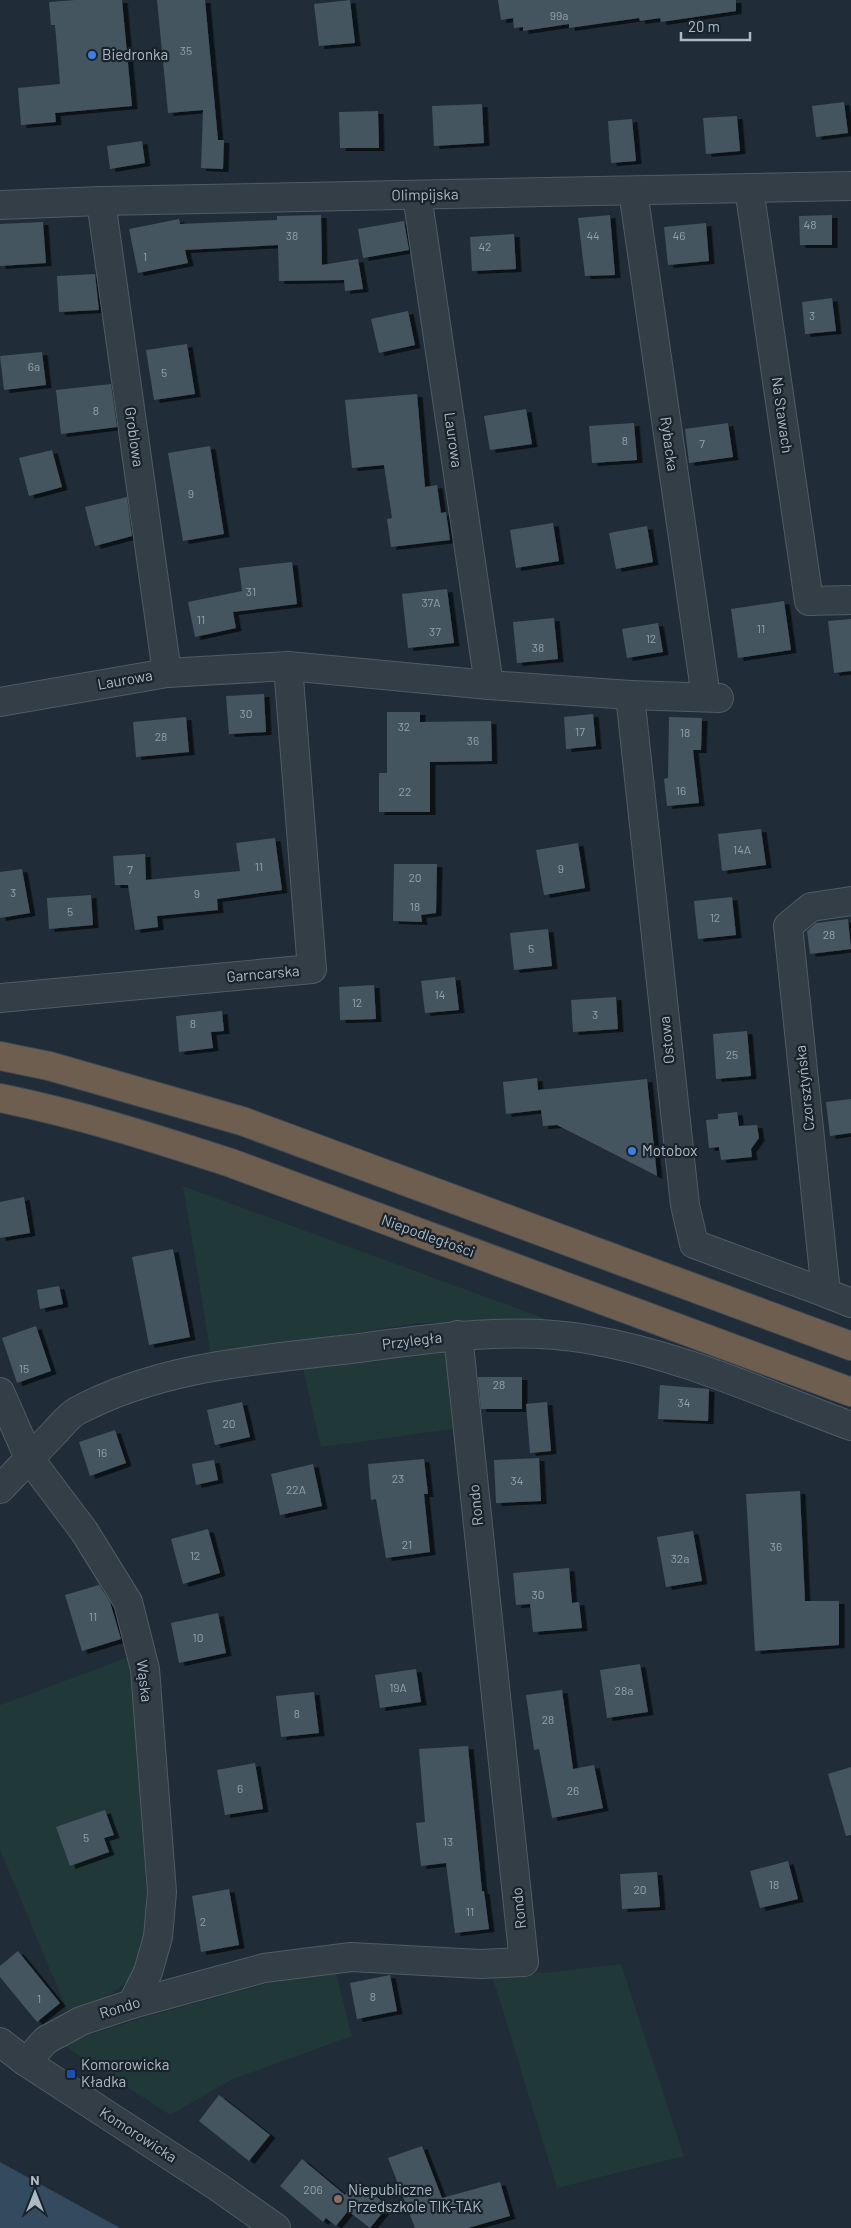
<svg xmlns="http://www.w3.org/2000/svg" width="851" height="2228" font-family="Barlow,sans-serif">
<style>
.green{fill:#213838}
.water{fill:#334a5f}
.building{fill:#455461;filter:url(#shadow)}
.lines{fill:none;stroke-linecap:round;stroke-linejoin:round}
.minor-casing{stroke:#505c65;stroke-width:30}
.highway-casing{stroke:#3e4952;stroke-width:30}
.minor{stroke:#333e47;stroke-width:28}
.highway{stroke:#6d5e50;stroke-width:28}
.shop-dot{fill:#3f7fe0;stroke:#19232c;stroke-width:2}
.transit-dot{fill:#1a4fb4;stroke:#19232c;stroke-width:2}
.education-dot{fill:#8d6e63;stroke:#19232c;stroke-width:2}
.labels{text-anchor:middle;stroke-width:4.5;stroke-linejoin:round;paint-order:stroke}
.number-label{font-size:12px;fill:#93a0ab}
.poi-label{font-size:15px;fill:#adb9c4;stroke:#19232c;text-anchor:start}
.street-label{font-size:15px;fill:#adb9c4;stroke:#19232c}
</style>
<defs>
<filter id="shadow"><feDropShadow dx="5.5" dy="3" stdDeviation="0" flood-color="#0009"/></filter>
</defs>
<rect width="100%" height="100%" fill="#202c37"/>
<g class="green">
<path d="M183,1186l377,138 -58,-2 -83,1 -208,32z"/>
<path d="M446,1349l6,80 -131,18 -18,-78z"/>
<path d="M128,1657l10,72 10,200 -17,49 -25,21 -39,11 -67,-160v-145z"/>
<path d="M621,1964l63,192 -127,32 -66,-216 54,1z"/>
<path d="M334,1965l18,71 -119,43 -63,36 -108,-71 86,-28z"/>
</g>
<path class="water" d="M0,2162l120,66h-120z"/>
<g class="building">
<path d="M75,0h47l10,106 -77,7 1,9 -35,3 -3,-37 42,-4 -5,-59h-4l-2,-23z"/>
<path d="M157,0h48l13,140h6l-1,29 -22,-1 2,-58 -35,3z"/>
<path d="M350,0l5,43 -36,3 -5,-42z"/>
<path d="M498,0h238v11l-75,11 -1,-4 -20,3 -1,-3 -70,10v-4l-46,7v-4l-9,1 -1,-10 -12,2z"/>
<path d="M844,102l4,31 -32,4 -4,-31z"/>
<path d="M482,104l2,39 -50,3 -2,-40z"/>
<path d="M378,111l1,37h-39l-1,-36z"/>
<path d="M737,116l3,35 -34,3 -3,-36z"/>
<path d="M632,119l4,42 -25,2 -3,-42z"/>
<path d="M142,141l3,22 -35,6 -3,-23z"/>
<path d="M321,215l1,50 36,-6 5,30 -18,2 -1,-11 -65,1 -1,-36 -93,5 3,13 -50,10 -9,-44 50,-10 1,5 97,-4v-4z"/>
<path d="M610,215l5,60 -30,1 -7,-58z"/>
<path d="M832,215v30h-32l-1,-29z"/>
<path d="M404,221l5,29 -46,8 -5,-29z"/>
<path d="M43,222l3,41 -46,3v-42z"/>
<path d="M706,223l3,38 -41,4 -4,-38z"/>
<path d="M514,234l2,35 -44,2 -2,-34z"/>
<path d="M95,274l4,36 -40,2 -2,-36z"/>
<path d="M832,298l4,33 -31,3 -3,-32z"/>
<path d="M408,311l7,34 -36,8 -8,-34z"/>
<path d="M187,344l8,50 -41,6 -8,-50z"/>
<path d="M42,352l4,33 -42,5 -4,-34z"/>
<path d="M111,384l6,43 -56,7 -5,-44z"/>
<path d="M417,394l8,93 12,-2 4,28 5,-1 4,28 -59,7 -4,-28 5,-1 -8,-53 -32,3 -7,-68z"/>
<path d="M526,409l6,35 -42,6 -6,-34z"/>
<path d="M634,423l3,37 -45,3 -3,-37z"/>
<path d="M728,423l5,34 -44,6 -4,-34z"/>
<path d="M210,446l14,88 -41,7 -15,-88z"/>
<path d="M52,450l10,37 -33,9 -10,-38z"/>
<path d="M127,497l5,39 -37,10 -10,-39z"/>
<path d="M553,523l6,38 -43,7 -6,-38z"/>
<path d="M647,526l6,36 -37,7 -7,-36z"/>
<path d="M292,562l5,42 -64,8 3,16 -41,9 -7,-35 54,-11 -3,-23z"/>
<path d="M447,589l7,54 -46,5 -6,-54z"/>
<path d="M784,601l7,49 -53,8 -7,-49z"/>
<path d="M554,618l4,41 -41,4 -4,-41z"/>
<path d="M851,619v52l-17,2 -6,-52z"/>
<path d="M658,623l5,29 -36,6 -5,-29z"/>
<path d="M264,694l2,38 -37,2 -3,-38z"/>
<path d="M387,712h33v10l71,-1 1,40 -62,1v50h-51v-39h8z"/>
<path d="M593,714l3,32 -30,3 -2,-32z"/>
<path d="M186,717l3,35 -53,5 -3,-35z"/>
<path d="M669,717l33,1 -1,32h-8l6,53 -32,3 -3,-27 4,-1z"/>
<path d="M761,829l5,36 -44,6 -4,-37z"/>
<path d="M275,838l7,52 -65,9 1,11 -61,6 1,11 -23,3 -7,-45h-13l-2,-29 32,-2 1,26 94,-9 -4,-28z"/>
<path d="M578,843l7,45 -41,7 -8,-45z"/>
<path d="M394,864h43l-1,49 -15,2 1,7 -29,-1z"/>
<path d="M22,869l8,44 -30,5v-46z"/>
<path d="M91,895l2,30 -44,4 -2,-31z"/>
<path d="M732,897l4,38 -38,4 -4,-38z"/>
<path d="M848,919l3,30 -41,5 -3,-23 9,-8z"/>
<path d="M548,929l4,37 -38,4 -4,-37z"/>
<path d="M455,977l4,33 -34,3 -4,-32z"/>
<path d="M374,985l2,34 -36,1 -1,-33z"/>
<path d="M616,997l2,32 -45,3 -2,-32z"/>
<path d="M222,1011l2,20 -13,1 2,16 -34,4 -3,-36z"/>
<path d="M747,1031l4,45 -35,3 -3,-45z"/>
<path d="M537,1078l1,12 109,-11 10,97 -100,-51 -14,1 -2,-16 -35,4 -3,-32z"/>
<path d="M851,1099v34l-21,3 -4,-34z"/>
<path d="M737,1112l2,14 18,-1 2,13 -8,11 1,8 -31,3 -2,-13 -10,1 -3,-28 12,-1v-5z"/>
<path d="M24,1197l6,36 -30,5v-36z"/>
<path d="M173,1249l17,88 -41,8 -17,-88z"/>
<path d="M59,1286l4,18 -23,5 -3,-19z"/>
<path d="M36,1326l15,45 -34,12 -15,-45z"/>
<path d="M478,1377h44v32h-41z"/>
<path d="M660,1385l49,4 -1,32 -50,-2z"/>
<path d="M242,1402l8,35 -35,8 -8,-35z"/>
<path d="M547,1402l4,49 -21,2 -4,-49z"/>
<path d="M115,1430l11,33 -36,13 -11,-34z"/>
<path d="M539,1458l2,43 -45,2 -2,-43z"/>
<path d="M424,1459l4,35h-4l6,58 -44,6 -10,-59 -5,1 -3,-36z"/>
<path d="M214,1460l4,20 -22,5 -4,-21z"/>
<path d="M313,1464l9,42 -42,9 -9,-41z"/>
<path d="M800,1491l5,110h34v44l-84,6 -9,-157z"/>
<path d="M208,1529l12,44 -37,11 -12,-45z"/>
<path d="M693,1531l9,50 -36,6 -9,-50z"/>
<path d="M569,1568l3,35 7,-1 3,26 -49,4 -3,-28 -14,1 -3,-32z"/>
<path d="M99,1585l11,17 11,37 -39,12 -17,-56z"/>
<path d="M218,1613l8,40 -47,10 -8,-40z"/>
<path d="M640,1664l8,48 -41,6 -7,-48z"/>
<path d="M416,1669l5,33 -41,6 -5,-33z"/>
<path d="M562,1690l11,79 21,-4 9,43 -51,10 -13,-69 -5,1 -8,-55z"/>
<path d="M314,1692l5,41 -38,4 -5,-41z"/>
<path d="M468,1746l14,145h2l5,38 -34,4 -9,-70 -25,3 -5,-43 9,-1 -6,-73z"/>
<path d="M255,1763l8,46 -38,6 -8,-45z"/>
<path d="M851,1767v68l-5,1 -18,-62z"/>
<path d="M105,1810l9,25 -10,3 5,14 -39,14 -14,-39z"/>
<path d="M788,1861l10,38 -38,9 -10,-37z"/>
<path d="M657,1872l3,35 -38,2 -2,-35z"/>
<path d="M229,1889l10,56 -38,7 -9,-56z"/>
<path d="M18,1951l42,52 -23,19 -37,-45v-11z"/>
<path d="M390,1975l7,36 -40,8 -7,-36z"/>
<path d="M219,2095l51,40 -21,26 -50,-40z"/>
<path d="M422,2146l20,52 58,-16 10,34 -42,12h-53l-27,-70z"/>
<path d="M302,2159l43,36 12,-14 31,25 -18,22 -22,-17 -12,15 -10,-8 -3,4 -43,-36z"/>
</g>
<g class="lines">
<defs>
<g id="minor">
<path d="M749,188l60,413 42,-1"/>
<path d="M633,191l73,506"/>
<path d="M417,195l72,490"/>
<path d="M101,201l66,472"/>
<path d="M0,205l101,-4 750,-15"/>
<path d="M630,695l55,510 9,39 132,49"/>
<path d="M0,702l167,-29 121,-7 201,19 141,10 89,3"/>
<path d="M851,901l-40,6 -23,19 38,367 25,10"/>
<path d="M0,998l312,-29 -24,-303"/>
<path d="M0,1392l29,66 55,73 44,71 17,67 17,223 -4,45 -10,35 -16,32"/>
<path d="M0,1489c18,-19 36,-37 54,-56 7,-7 14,-17 23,-22 84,-45 181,-51 274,-62 76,-10 160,-23 236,-10 92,15 177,55 264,87"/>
<path d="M0,2042l26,20 192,125 58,41"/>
<path d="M26,2062l20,-22 35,-19 51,-17 132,-36 87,-11 129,7 44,-2 -66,-627"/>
</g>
<g id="highway">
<path d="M0,1056l49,10 193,55 609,225"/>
<path d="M0,1098c79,16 154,40 231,65l620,229"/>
</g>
</defs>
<use href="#minor" class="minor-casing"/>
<use href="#highway" class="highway-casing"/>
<use href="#minor" class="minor"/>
<use href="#highway" class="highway"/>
</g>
<g class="shop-dot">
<circle cx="92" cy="55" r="5"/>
<circle cx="632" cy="1151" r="5"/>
</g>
<rect class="transit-dot" x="66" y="2069" width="10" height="10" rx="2.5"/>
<circle class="education-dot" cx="338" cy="2199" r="5"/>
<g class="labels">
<g class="number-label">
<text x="559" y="20">99a</text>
<text x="186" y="55">35</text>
<text x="810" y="229">48</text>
<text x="292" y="240">38</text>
<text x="593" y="240">44</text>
<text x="679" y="240">46</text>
<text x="485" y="251">42</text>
<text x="145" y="261">1</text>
<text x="812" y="320">3</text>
<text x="34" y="371">6a</text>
<text x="164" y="377">5</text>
<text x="96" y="415">8</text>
<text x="625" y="445">8</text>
<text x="702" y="448">7</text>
<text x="191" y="498">9</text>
<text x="251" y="596">31</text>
<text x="431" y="607">37A</text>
<text x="201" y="624">11</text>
<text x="761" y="633">11</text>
<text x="435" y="636">37</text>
<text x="651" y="643">12</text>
<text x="538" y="652">38</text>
<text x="246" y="718">30</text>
<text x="404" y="731">32</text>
<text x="580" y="736">17</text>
<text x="685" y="737">18</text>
<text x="161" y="741">28</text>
<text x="473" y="745">36</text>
<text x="681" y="795">16</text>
<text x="405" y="796">22</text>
<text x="742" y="854">14A</text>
<text x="259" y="871">11</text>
<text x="561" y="873">9</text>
<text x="130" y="874">7</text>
<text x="415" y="882">20</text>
<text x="13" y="897">3</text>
<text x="197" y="898">9</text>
<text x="415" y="911">18</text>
<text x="70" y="916">5</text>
<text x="715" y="922">12</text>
<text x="829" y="939">28</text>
<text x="531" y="953">5</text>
<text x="440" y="999">14</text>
<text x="357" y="1007">12</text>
<text x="595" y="1019">3</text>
<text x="193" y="1028">8</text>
<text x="732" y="1059">25</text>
<text x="24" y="1373">15</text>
<text x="499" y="1389">28</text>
<text x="684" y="1407">34</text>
<text x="229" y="1428">20</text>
<text x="102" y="1457">16</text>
<text x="398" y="1483">23</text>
<text x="517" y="1485">34</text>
<text x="296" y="1494">22A</text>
<text x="407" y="1549">21</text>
<text x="776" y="1551">36</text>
<text x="195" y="1560">12</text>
<text x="680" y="1563">32a</text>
<text x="538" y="1599">30</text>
<text x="93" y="1621">11</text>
<text x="198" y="1642">10</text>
<text x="398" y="1692">19A</text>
<text x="624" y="1695">28a</text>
<text x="297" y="1718">8</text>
<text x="548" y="1724">28</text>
<text x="240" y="1793">6</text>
<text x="573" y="1795">26</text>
<text x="86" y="1842">5</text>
<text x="448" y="1846">13</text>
<text x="774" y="1889">18</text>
<text x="640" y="1894">20</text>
<text x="470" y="1916">11</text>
<text x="203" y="1926">2</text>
<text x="373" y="2001">8</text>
<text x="39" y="2003">1</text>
<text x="313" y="2194">206</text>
</g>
<g class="poi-label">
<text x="102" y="60">Biedronka</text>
<text x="642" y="1156">Motobox</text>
<text x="81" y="2070">Komorowicka<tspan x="81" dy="17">Kładka</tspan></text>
<text x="348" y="2195">Niepubliczne<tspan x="348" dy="17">Przedszkole TIK-TAK</tspan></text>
</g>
<g class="street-label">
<text transform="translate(425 195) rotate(-1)" y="5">Olimpijska</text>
<text transform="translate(782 415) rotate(82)" y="5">Na Stawach</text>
<text transform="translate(134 437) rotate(82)" y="5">Groblowa</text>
<text transform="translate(453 440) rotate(82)" y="5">Laurowa</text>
<text transform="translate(669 444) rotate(82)" y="5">Rybacka</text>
<text transform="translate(125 680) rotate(-10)" y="5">Laurowa</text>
<text transform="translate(263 974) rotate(-5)" y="5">Garncarska</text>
<text transform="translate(667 1040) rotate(-96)" y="5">Ostowa</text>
<text transform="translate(805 1088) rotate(-96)" y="5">Czorsztyńska</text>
<text transform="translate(428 1236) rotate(20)" y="5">Niepodległości</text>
<text transform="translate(412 1341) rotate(-7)" y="5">Przyległa</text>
<text transform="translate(476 1505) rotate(-96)" y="5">Rondo</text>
<text transform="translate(144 1681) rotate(83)" y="5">Wąska</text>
<text transform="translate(519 1908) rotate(-96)" y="5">Rondo</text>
<text transform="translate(120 2008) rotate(-17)" y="5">Rondo</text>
<text transform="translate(138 2135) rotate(33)" y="5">Komorowicka</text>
</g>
</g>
<g transform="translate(35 2193)" stroke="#19232c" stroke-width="4" paint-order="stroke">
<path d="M0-4L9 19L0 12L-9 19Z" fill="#adb9c4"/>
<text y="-8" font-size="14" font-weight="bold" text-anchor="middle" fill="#adb9c4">N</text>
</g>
<path d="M681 32v8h69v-8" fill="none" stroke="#adb9c4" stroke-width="2.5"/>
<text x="688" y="32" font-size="15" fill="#adb9c4" stroke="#19232c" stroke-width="4" paint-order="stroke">20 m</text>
</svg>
